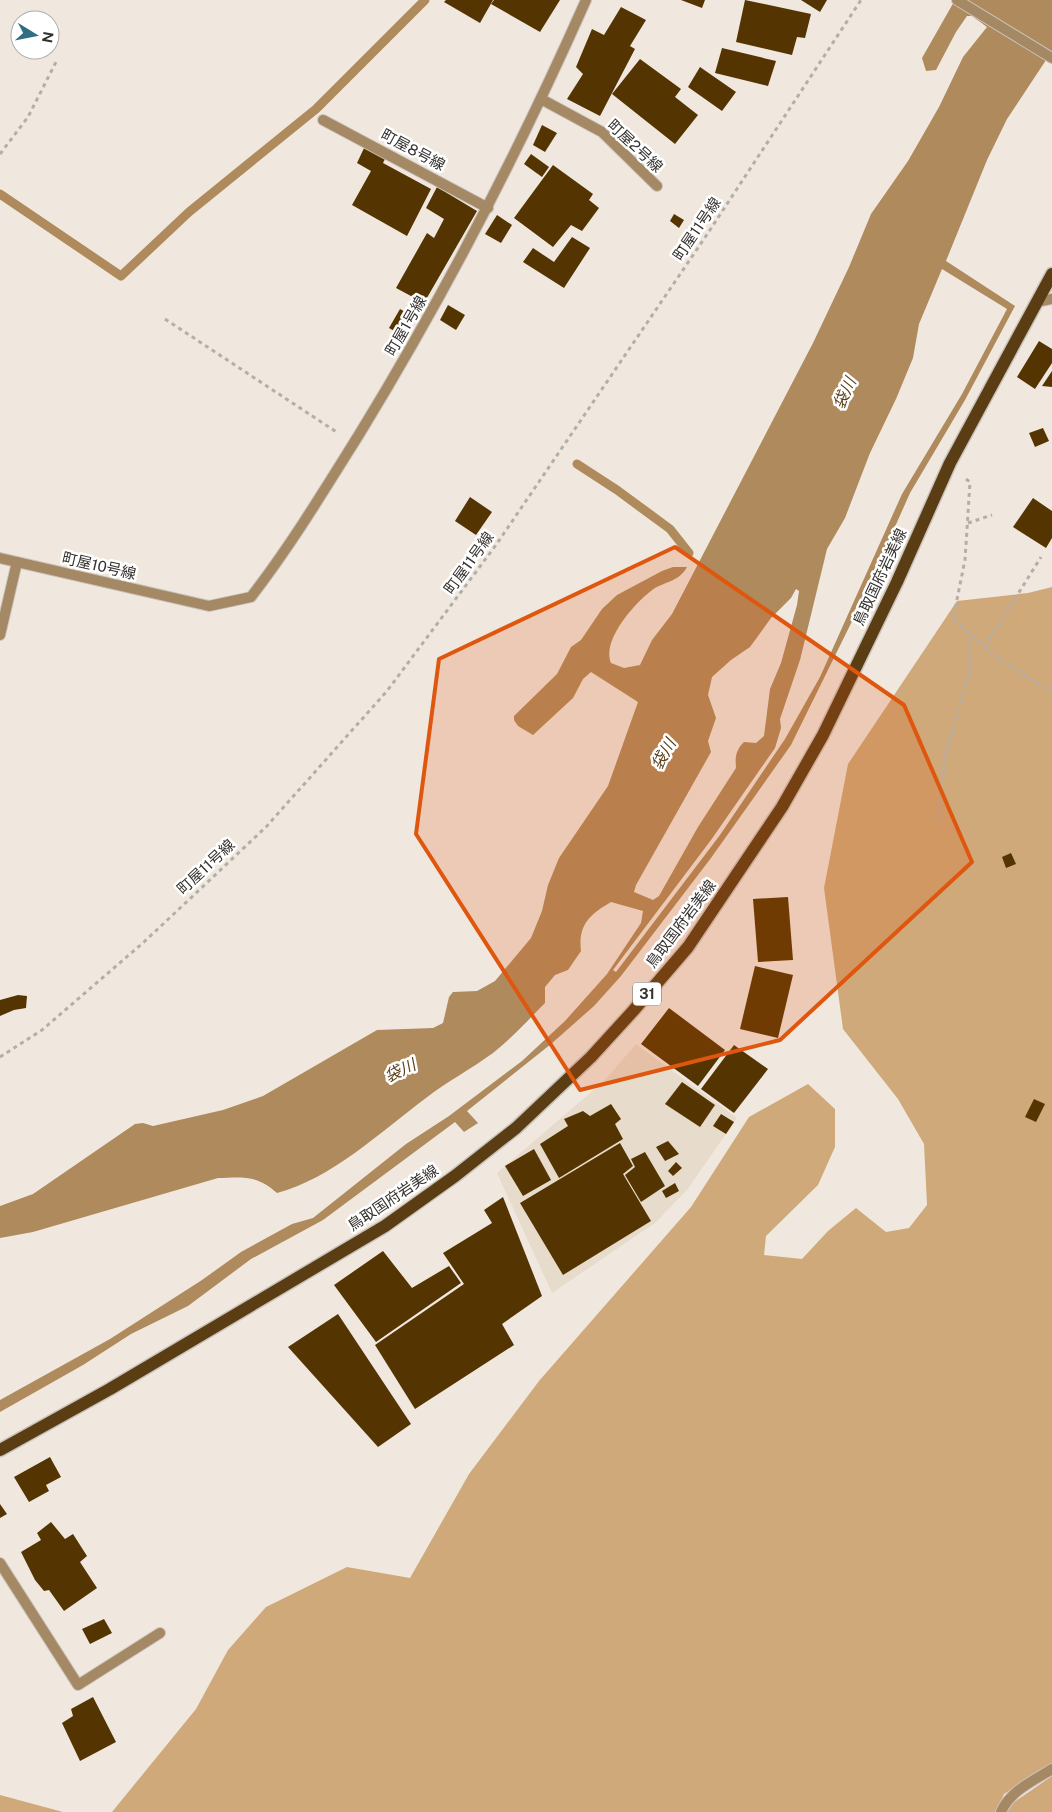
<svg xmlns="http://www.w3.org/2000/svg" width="1052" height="1812" font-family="'Public Sans','Noto Sans JP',sans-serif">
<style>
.built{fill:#e7dbcc}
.forest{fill:#cfa979}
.water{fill:#af8a5c;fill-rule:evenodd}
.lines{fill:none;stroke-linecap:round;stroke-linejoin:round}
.stream{stroke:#af8a5c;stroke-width:9}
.building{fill:#543400}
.street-casing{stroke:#cac3bc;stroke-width:12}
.primary-casing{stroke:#cac3bc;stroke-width:15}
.path{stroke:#b5aea7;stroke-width:3;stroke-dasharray:4 4;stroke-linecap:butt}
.street{stroke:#a58864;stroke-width:10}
.primary{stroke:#5b3d13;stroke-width:12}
.marked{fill:#df570e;fill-opacity:0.2;stroke:#df570e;stroke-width:4;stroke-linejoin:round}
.labels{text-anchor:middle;stroke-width:5;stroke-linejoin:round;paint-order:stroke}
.shield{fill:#fff;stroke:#716f6d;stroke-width:1}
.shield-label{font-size:14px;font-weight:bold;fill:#34312e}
.street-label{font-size:15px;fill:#34312e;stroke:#fff}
.water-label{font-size:16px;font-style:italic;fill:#593e19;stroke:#fff}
</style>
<rect width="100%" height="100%" fill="#f0e8df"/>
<path class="built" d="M636,1044l101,74 -50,72 -32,33 -103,70 -55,-120 107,-92z"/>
<g class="forest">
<path d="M1052,587v1177l-48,30 -8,18h-884l84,-103 32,-59 38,-43 81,-40 63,11 59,-104 70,-93 152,-174 58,-90 59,-33 27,25v38l-17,38 -52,51 -2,19 38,4 26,-28 28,-23 30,24 23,-4 18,-23 -3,-61 -26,-45 -55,-70 -19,-141 24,-124 109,-163 71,-8z"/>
<path d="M1052,1776v36h-46l4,-7z"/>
<path d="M0,1795l63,17h-63z"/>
</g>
<path class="water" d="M955,0h97v51l-45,68 -20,41 -41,101 69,45 -50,94 -55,93 -49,110 -70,142 -80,113 -90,118 -27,30 -43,38 -84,67 11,12 -14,9 -9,-10 -132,98 -72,39 -63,47 -57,28 -48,31 -83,47v-12l110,-61 92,-59 39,-28 51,-28 21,-6 93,-74 43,-28 73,-55 43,-40 42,-47 34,-51 2,-12 -32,-9c-22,13 -33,23 -30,49l-13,19 -13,5 -10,12v16c-17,17 -33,35 -52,50 -22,16 -45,28 -67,45 -44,33 -95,81 -149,95 -20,-18 -34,-16 -59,-15l-185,54 -33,6v-32l33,-12 102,-70 8,-1 10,3 70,-16 40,-14 114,-66 56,-2 10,-5 6,-26 4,-5 24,-1 18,-10 36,-43 11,-27 6,-26 11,-27 49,-72 30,-84 -47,-30 -8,7 -10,19 -40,37 -15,-9 -4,-6v-4l43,-42 14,-27 10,-7 21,-31 15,-14 45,-24 11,-4h14c-8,14 -19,14 -32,21 -18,12 -54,52 -44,75l13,5 16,-3 12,-25 20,-26 141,-271 36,-76 22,-53 37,-53 31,-54 24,-50 24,-30 -15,-11h-5l-11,16 -20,38 -10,1 -4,-13zM942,269l65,40 -45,85 -60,100 -82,183 -35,62 -65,96 -104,137 -3,-2 98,-130 64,-92 6,-20 -1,-9 20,-59 27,-111 18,-31 25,-65 26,-54 17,-41 6,-34zM796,589l3,2 -2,14 -16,58 -11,26 -6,47 -8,7 -12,-1c-8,8 -9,14 -8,26l-38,59 -39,69 -6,4 -19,-8 2,-7 75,-133 -3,-11 8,-23 -8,-23 4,-18 19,-17 19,-13 21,-29 20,-20z"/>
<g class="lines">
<g class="stream">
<path d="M0,194l121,82 68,-64 127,-103 109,-109"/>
<path d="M577,464l40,26 53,39 19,24"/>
</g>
</g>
<g class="building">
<path d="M446,0h47l-13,23 -36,-21z"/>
<path d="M494,0h66l-20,32 -49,-28z"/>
<path d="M681,0h24l-3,8z"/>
<path d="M745,0l66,14 -6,24 -8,-1 -5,18 -56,-13z"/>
<path d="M801,0h26l-7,12z"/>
<path d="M621,7l25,13 -16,26 5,3 -35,67 -33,-17 16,-25 -7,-7 16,-38 12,6z"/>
<path d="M722,48l54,13 -8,25 -53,-13z"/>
<path d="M640,59l41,30 -6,8 23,18 -23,29 -63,-50z"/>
<path d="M700,67l36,25 -14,19 -34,-24z"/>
<path d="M542,125l15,8 -12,19 -12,-7z"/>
<path d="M365,146l20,13 -2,4 48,26 -24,47 -55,-31 19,-34 -14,-8z"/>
<path d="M531,154l18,13 -7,10 -18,-13z"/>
<path d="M553,165l40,29 -4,6 10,8 -17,23 -11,-6 -18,22 -39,-29z"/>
<path d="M437,187l40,24 -53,92 -28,-15 31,-55 7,5 10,-19 -18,-11z"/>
<path d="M674,214l10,6 -5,8 -9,-7z"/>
<path d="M497,215l15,10 -11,18 -16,-9z"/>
<path d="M572,237l18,11 -26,40 -41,-26 10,-14 21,14z"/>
<path d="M448,305l17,10 -9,15 -16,-10z"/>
<path d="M400,309l14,8 -11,19 -14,-8z"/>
<path d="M1039,341l13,8v14l-17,26 -18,-12z"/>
<path d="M1052,371v16l-10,-1z"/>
<path d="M1043,428l6,13 -14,6 -6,-14z"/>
<path d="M470,497l22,15 -16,23 -21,-14z"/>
<path d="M1033,498l19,13v27l-6,10 -33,-21z"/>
<path d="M1011,853l5,11 -10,4 -4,-11z"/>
<path d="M788,897l5,63 -35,2 -5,-63z"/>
<path d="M755,966l38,9 -15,63 -38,-9z"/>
<path d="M18,995l9,1 -1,12 -12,2 -14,6v-16z"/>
<path d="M669,1008l56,42 -27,36 -57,-42z"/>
<path d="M734,1045l34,24 -34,44 -33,-24z"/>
<path d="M682,1082l33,23 -15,22 -35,-23z"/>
<path d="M1034,1099l11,5 -9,18 -11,-5z"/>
<path d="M611,1104l10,15 -6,5 8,15 -64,39 -19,-34 28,-18 -4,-7 19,-8 7,5z"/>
<path d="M721,1114l13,8 -8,12 -13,-8z"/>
<path d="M668,1141l11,13 -14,7 -9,-14z"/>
<path d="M620,1143l13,23 -10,8 28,47 -88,54 -43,-72z"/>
<path d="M534,1149l17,31 -28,16 -18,-30z"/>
<path d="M645,1152l20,34 -24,16 -16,-27 10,-8 -4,-8z"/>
<path d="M676,1162l6,6 -9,8 -5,-5z"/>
<path d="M675,1183l4,8 -13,7 -4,-7z"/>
<path d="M503,1197l39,99 -40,28 12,21 -99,64 -40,-64 89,-61 -21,-31 49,-30 -8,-13z"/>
<path d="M383,1251l29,37 37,-22 12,17 -85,59 -42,-57z"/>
<path d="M338,1314l73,110 -33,23 -90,-100z"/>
<path d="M50,1457l11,20 -15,8 3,6 -20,11 -15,-25z"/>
<path d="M0,1504l7,10 -7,4z"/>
<path d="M51,1522l14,17 8,-5 14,22 -7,6 17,26 -33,23 -15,-21 -5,1 -9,-11 -14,-28 20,-12 -4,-7z"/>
<path d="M104,1619l8,14 -22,11 -8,-15z"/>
<path d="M93,1697l23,45 -36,19 -18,-38 11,-7 -2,-7z"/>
</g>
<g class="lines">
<defs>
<g id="street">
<path d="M957,0l95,58"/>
<path d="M541,99l61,33 55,54"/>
<path d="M323,120l165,88"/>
<path d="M1036,302l16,-3"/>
<path d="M0,558l209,48 42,-9c40,-52 74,-108 109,-164 85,-139 160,-284 226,-433"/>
<path d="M0,635l17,-73"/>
<path d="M0,1563l78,122 82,-52"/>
<path d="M1001,1812c9,-21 32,-31 51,-43"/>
</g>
<path id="primary" d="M0,1450l110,-61 275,-163 70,-50 61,-48 75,-71 42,-46 55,-64 94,-140 41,-72 74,-153 53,-119 102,-189"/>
</defs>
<use href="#street" class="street-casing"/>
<use href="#primary" class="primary-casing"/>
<g class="path">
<path d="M0,154l28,-37 29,-57"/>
<path d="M165,319l173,114"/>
<path d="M966,479l4,3 -5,78 -12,59 50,43 49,30"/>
<path d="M968,523l24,-8"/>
<path d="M985,647l56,-90"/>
<path d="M938,821l7,-65 25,-86 -2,-38"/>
<path d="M0,1057l42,-27 102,-88 122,-115 121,-136 109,-146 208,-306 157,-239"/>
</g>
<use href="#street" class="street"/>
<use href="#primary" class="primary"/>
</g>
<path class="marked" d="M675,547l229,158 68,157 -192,178 -200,50 -164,-256 23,-175z"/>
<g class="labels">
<rect class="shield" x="633" y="982.5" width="28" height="23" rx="4"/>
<g class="shield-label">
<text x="647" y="999">31</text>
</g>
<g class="street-label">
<text transform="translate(635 146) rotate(43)" y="5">町屋2号線</text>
<text transform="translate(413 150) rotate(28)" y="5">町屋8号線</text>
<text transform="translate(697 229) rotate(-56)" y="5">町屋11号線</text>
<text transform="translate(406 326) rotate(-60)" y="5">町屋1号線</text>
<text transform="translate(469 563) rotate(-54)" y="5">町屋11号線</text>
<text transform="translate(99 566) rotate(13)" y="5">町屋10号線</text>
<text transform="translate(880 577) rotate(-65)" y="5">鳥取国府岩美線</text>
<text transform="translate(206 867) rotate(-43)" y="5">町屋11号線</text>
<text transform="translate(681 924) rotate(-53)" y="5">鳥取国府岩美線</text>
<text transform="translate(393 1198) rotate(-34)" y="5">鳥取国府岩美線</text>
</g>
<g class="water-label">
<text transform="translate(844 393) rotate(-65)" y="6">袋川</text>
<text transform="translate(663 754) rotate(-60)" y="6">袋川</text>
<text transform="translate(400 1070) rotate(-25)" y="6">袋川</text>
</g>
</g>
<g transform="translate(35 35) rotate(100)"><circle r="24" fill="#ffffff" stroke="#aeadab"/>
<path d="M0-4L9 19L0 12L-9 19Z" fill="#2f6f83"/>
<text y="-8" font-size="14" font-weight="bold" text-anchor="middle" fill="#34312e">N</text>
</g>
</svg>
